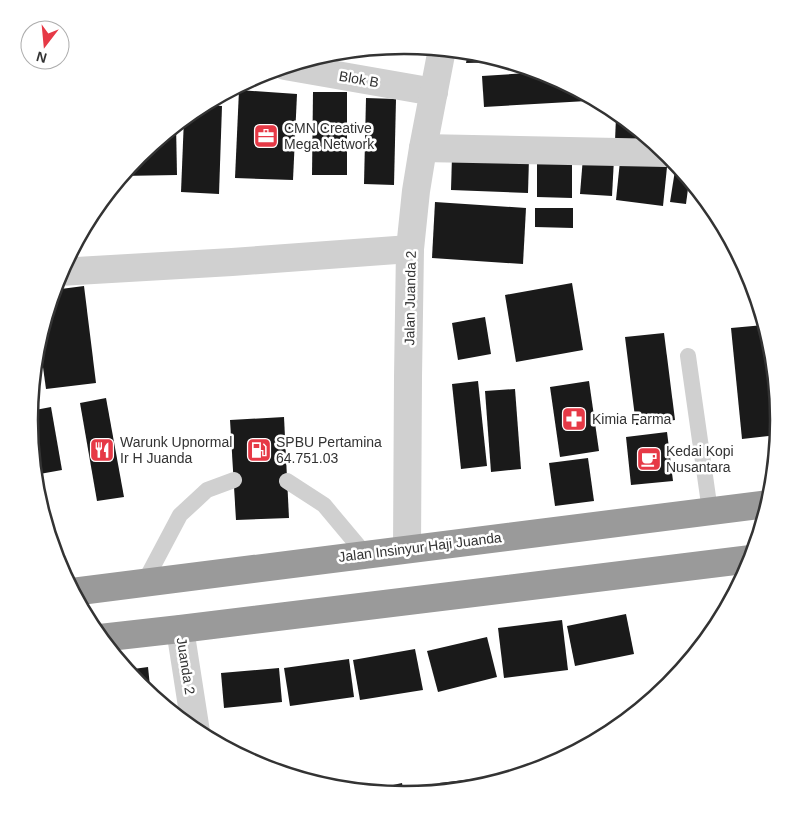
<svg xmlns="http://www.w3.org/2000/svg" width="807" height="840" font-family="Arial,sans-serif">
<style>
.building{fill:#1a1a1a}
.lines{fill:none;stroke-linecap:round;stroke-linejoin:round}
.lane{stroke:#d0d0d0;stroke-width:16}
.street{stroke:#d0d0d0;stroke-width:28}
.highway{stroke:#9a9a9a;stroke-width:28}
.labels{text-anchor:middle;stroke-width:5;stroke-linejoin:round;paint-order:stroke}
.street-label{font-size:14px;fill:#333;stroke:#fff}
.poi-label{font-size:14px;fill:#333;stroke:#fff;text-anchor:start}
.rim{fill:none;stroke:#333;stroke-width:2.5}
</style>
<rect width="100%" height="100%" fill="#fff"/>
<g class="building">
<path d="M468,52l9,1 30,9 -41,1z"/>
<path d="M542,72l5,2 40,21v6l-103,6 -2,-31z"/>
<path d="M239,90l58,4 -4,86 -58,-2z"/>
<path d="M228,91l-1,8h-14z"/>
<path d="M313,92h34v83h-35z"/>
<path d="M366,98l30,1 -2,86 -30,-1z"/>
<path d="M202,105l20,1 -3,88 -38,-2 3,-74 12,-10z"/>
<path d="M616,117h6l33,27 -40,-3z"/>
<path d="M176,124l1,51 -56,1 18,-21z"/>
<path d="M452,156l77,2 -1,35 -77,-3z"/>
<path d="M583,157l31,2 -2,37 -32,-2z"/>
<path d="M537,158h35v40l-35,-1z"/>
<path d="M620,161l47,6 -4,39 -47,-6z"/>
<path d="M676,164l13,17 -3,23 -16,-2z"/>
<path d="M704,198l7,9 -9,-2z"/>
<path d="M435,202l91,6 -3,56 -91,-6z"/>
<path d="M535,208h38v20l-38,-1z"/>
<path d="M572,283l11,67 -67,12 -11,-67z"/>
<path d="M84,286l12,97 -50,6 -7,-51 14,-48z"/>
<path d="M485,317l6,37 -33,6 -6,-37z"/>
<path d="M764,325l7,22 7,73 -1,15 -35,4 -11,-111z"/>
<path d="M664,333l11,87 -39,5 -11,-88z"/>
<path d="M478,381l9,85 -26,3 -9,-85z"/>
<path d="M589,381l10,70 -39,6 -10,-70z"/>
<path d="M515,389l6,80 -30,3 -6,-81z"/>
<path d="M106,398l18,99 -27,4 -17,-98z"/>
<path d="M51,407l11,63 -28,5 -5,-55 1,-9z"/>
<path d="M284,417l5,101 -53,2 -6,-100z"/>
<path d="M667,432l6,49 -42,4 -5,-48z"/>
<path d="M588,458l6,43 -39,5 -6,-43z"/>
<path d="M626,614l8,40 -59,12 -8,-40z"/>
<path d="M562,620l6,50 -64,8 -6,-50z"/>
<path d="M487,637l10,40 -59,15 -11,-41z"/>
<path d="M415,649l8,41 -63,10 -7,-40z"/>
<path d="M349,659l5,38 -64,9 -6,-38z"/>
<path d="M148,667l3,29 -13,-11 -12,-15z"/>
<path d="M279,668l3,34 -58,6 -3,-35z"/>
<path d="M481,778l1,8 -6,2 -36,3 -1,-8z"/>
<path d="M500,779l1,1 -14,4v-3z"/>
<path d="M402,783l2,12 -38,-4z"/>
</g>
<g class="lines">
<g class="lane">
<path d="M688,356l22,155"/>
<path d="M287,481l37,24 41,49"/>
<path d="M144,583l36,-68 27,-25 27,-10"/>
</g>
<g class="street">
<path d="M285,66l149,26"/>
<path d="M423,148l243,5"/>
<path d="M59,272l173,-10 178,-13"/>
<path d="M407,549l1,-172 2,-128 6,-58 7,-43 19,-99"/>
<path d="M180,629l16,103"/>
</g>
<g class="highway">
<path d="M72,592l696,-88"/>
<path d="M100,638l80,-9 571,-70"/>
</g>
</g>
<defs>
<symbol id="office-square" viewBox="-11 -11 22 22"><rect x="-9" y="-9" width="18" height="18" rx="4" fill="#e63946" stroke="#fff"/><path d="M-6-3h4V-5.5h4V-3h4V5H-6ZM-1-4.5V-3h2v-1.5ZM-6 0V1H6V0Z" fill="#fff"/></symbol>
<symbol id="pharmacy-square" viewBox="-11 -11 22 22"><rect x="-9" y="-9" width="18" height="18" rx="4" fill="#e63946" stroke="#fff"/><path d="M-2-6h4v4h4v4h-4v4h-4v-4h-4v-4h4Z" fill="#fff"/></symbol>
<symbol id="restaurant-square" viewBox="-11 -11 22 22"><rect x="-9" y="-9" width="18" height="18" rx="4" fill="#e63946" stroke="#fff"/><path d="M-5-6h1v4h1v-4h1v4h1v-4h1v5L-1.5 .5V6h-2V.5L-5-1ZM5-6V6H3V1.5H1.5Q1.5-4 5-6Z" fill="#fff"/></symbol>
<symbol id="fuel-square" viewBox="-11 -11 22 22"><rect x="-9" y="-9" width="18" height="18" rx="4" fill="#e63946" stroke="#fff"/><path d="M-5.5-6h7V0h2V4h1.3V-2.5L3-4.5l.8-.8L6-3V5H2.5V1h-1V6h-7ZM-4.2-4.7v3.2H.2V-4.7Z" fill="#fff"/></symbol>
<symbol id="cafe-square" viewBox="-11 -11 22 22"><rect x="-9" y="-9" width="18" height="18" rx="4" fill="#e63946" stroke="#fff"/><path d="M-5.5-4.5H6V0H3Q3 3.5 0 3.5H-2.5Q-5.5 3.5-5.5 0ZM3-3.2v2h1.7v-2ZM-6 4.5H4V6H-6Z" fill="#fff"/></symbol>
</defs>
<g fill-rule="evenodd">
<use href="#office-square" x="252" y="122" width="28" height="28"/>
<use href="#pharmacy-square" x="560" y="405" width="28" height="28"/>
<use href="#restaurant-square" x="88" y="436" width="28" height="28"/>
<use href="#fuel-square" x="245" y="436" width="28" height="28"/>
<use href="#cafe-square" x="635" y="445" width="28" height="28"/>
</g>
<g class="labels">
<g class="street-label">
<text transform="translate(359 79) rotate(10)" y="5">Blok B</text>
<text transform="translate(410 298) rotate(-89)" y="5">Jalan Juanda 2</text>
<text transform="translate(420 547) rotate(-7)" y="5">Jalan Insinyur Haji Juanda</text>
<text transform="translate(186 666) rotate(81)" y="5">Juanda 2</text>
</g>
<g class="poi-label">
<text x="284" y="133">CMN Creative<tspan x="284" dy="16">Mega Network</tspan></text>
<text x="592" y="424">Kimia Farma</text>
<text x="120" y="447">Warunk Upnormal<tspan x="120" dy="16">Ir H Juanda</tspan></text>
<text x="276" y="447">SPBU Pertamina<tspan x="276" dy="16">64.751.03</tspan></text>
<text x="666" y="456">Kedai Kopi<tspan x="666" dy="16">Nusantara</tspan></text>
</g>
</g>
<path d="M0 0H807V840H0ZM38 420a366 366 0 1 1 732 0a366 366 0 1 1-732 0Z" fill="#fff" fill-rule="evenodd"/>
<path class="rim" d="M38 420a366 366 0 1 1 732 0a366 366 0 1 1-732 0Z"/>
<g transform="translate(45 45) rotate(196)"><circle r="24" fill="#ffffff" stroke="#adadad"/>
<path d="M0-4L9 19L0 12L-9 19Z" fill="#e63946"/>
<text y="-8" font-size="14" font-weight="bold" text-anchor="middle" fill="#333333">N</text>
</g>
</svg>
